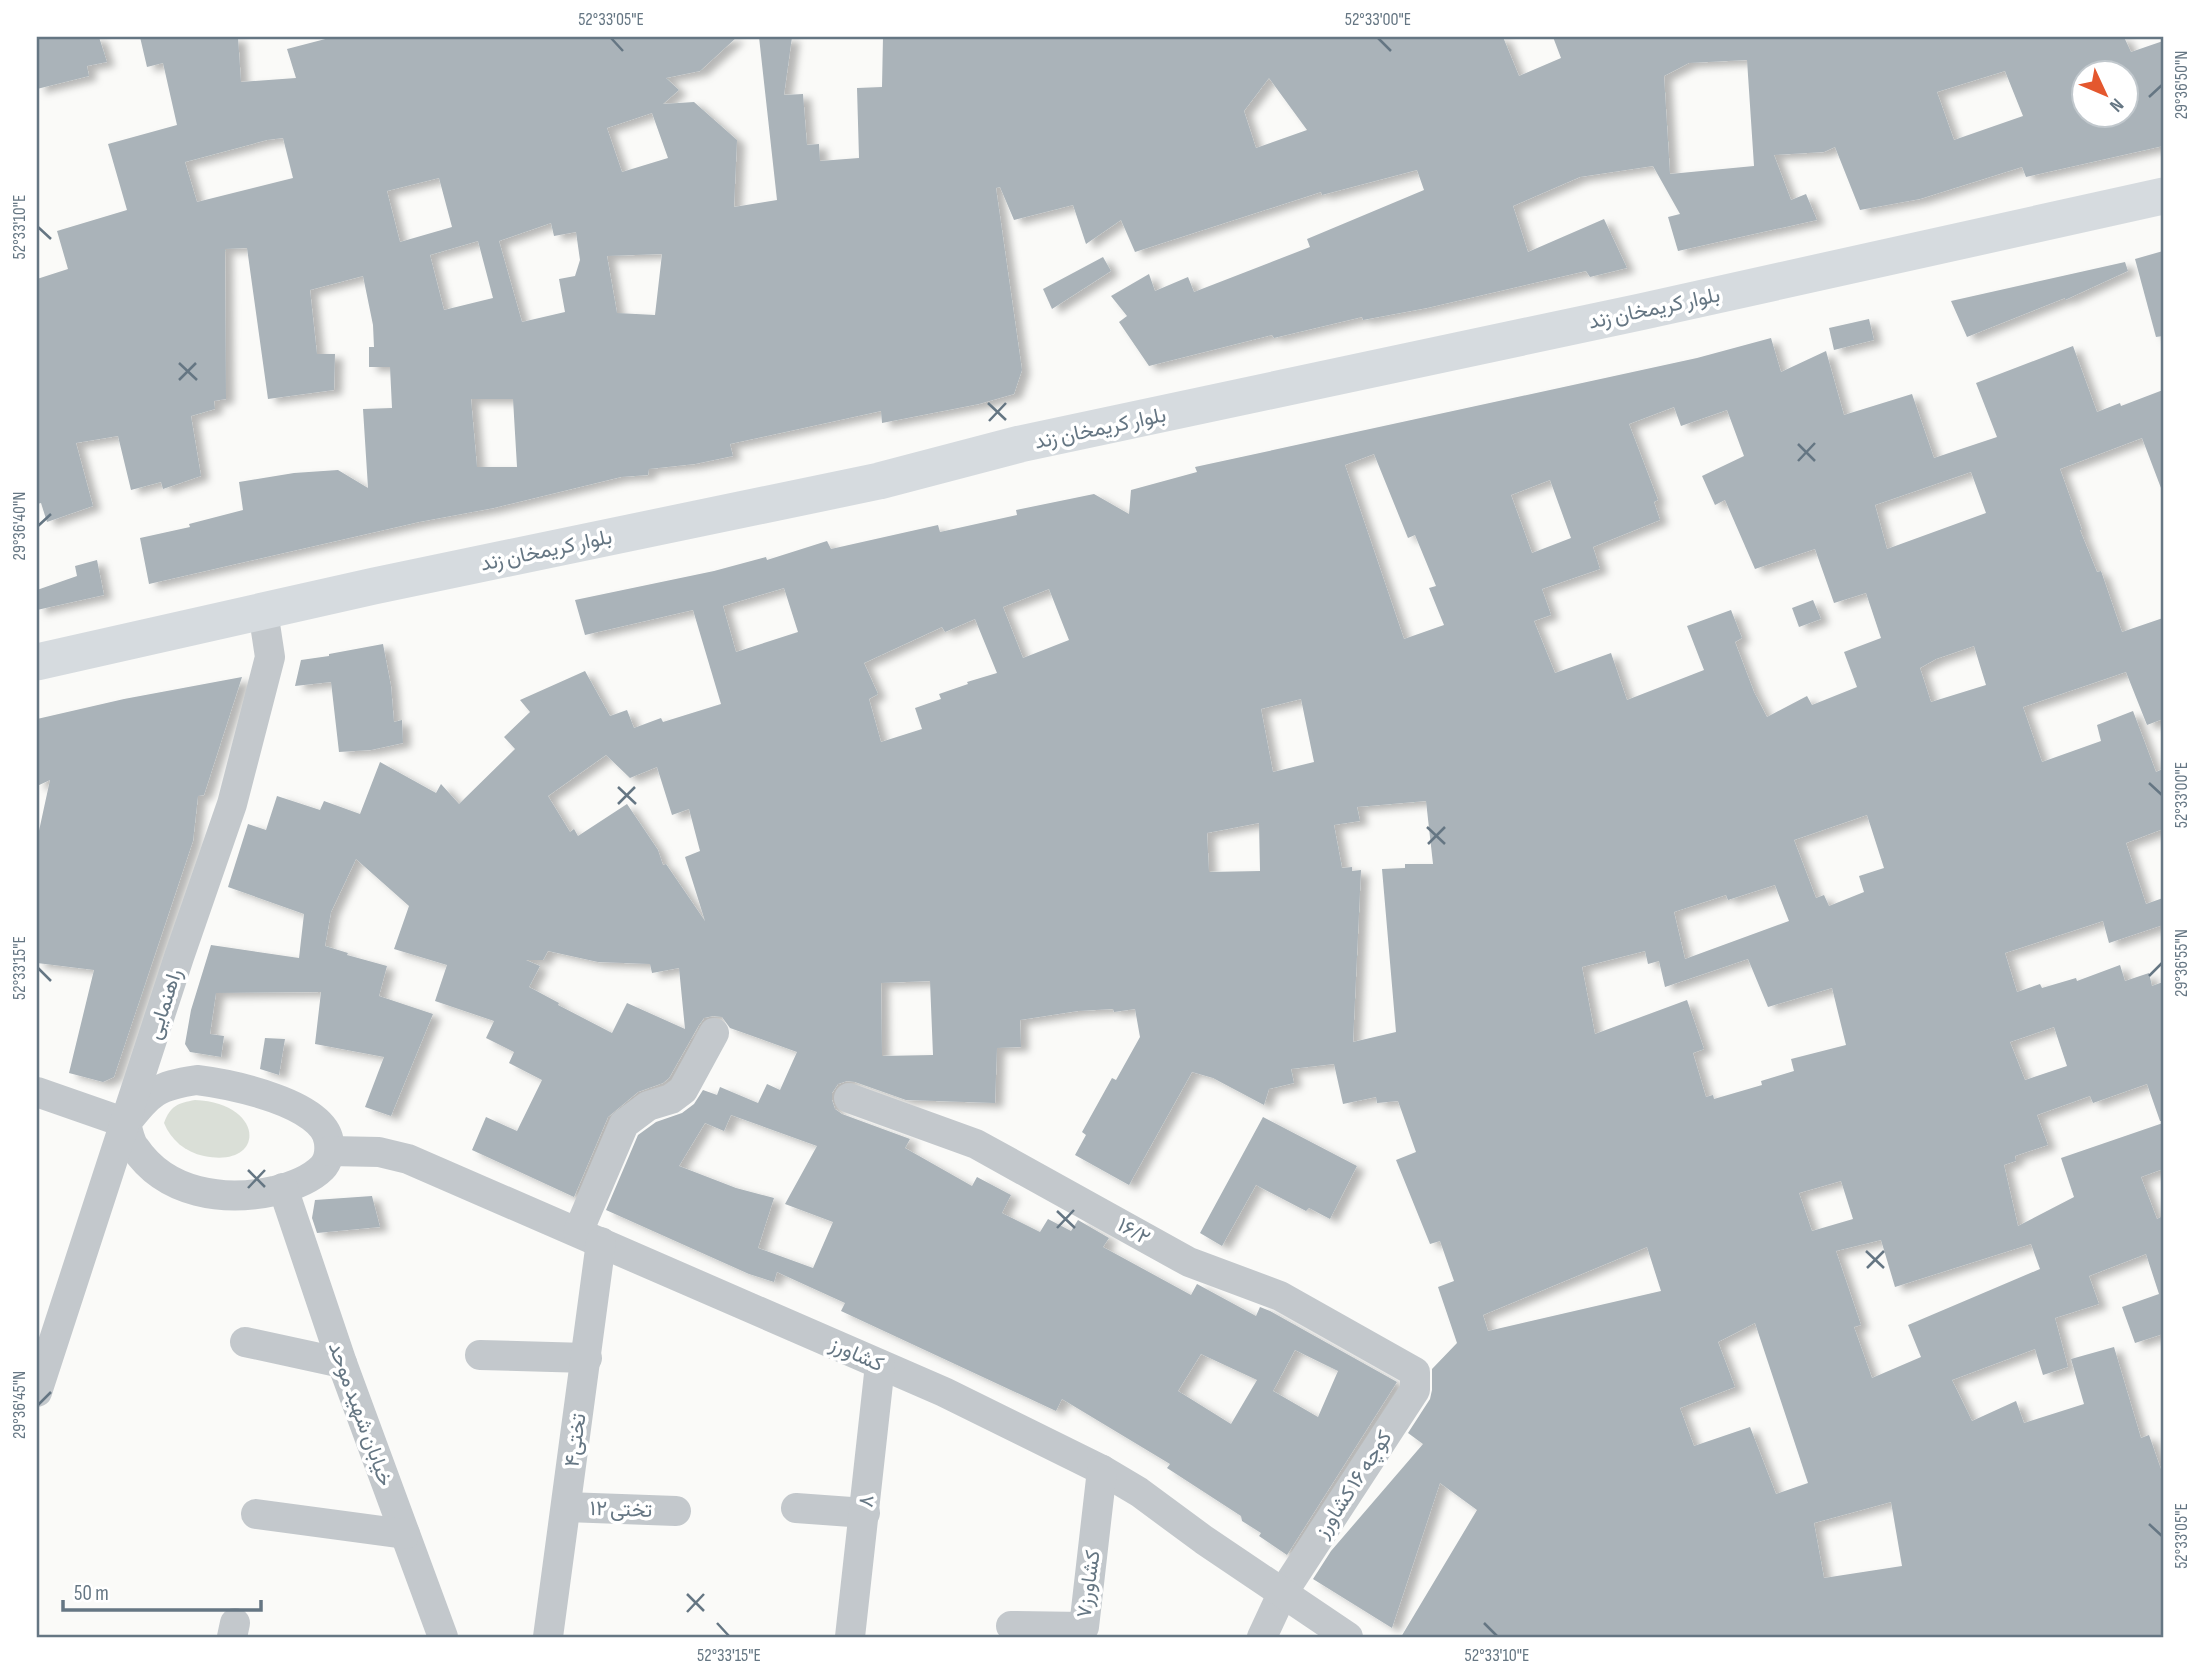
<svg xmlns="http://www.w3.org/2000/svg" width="2200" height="1674" font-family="'Sofia Sans Condensed',Vazirmatn,sans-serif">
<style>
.green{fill:#dadfd7}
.building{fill:#aab3b9;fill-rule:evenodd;filter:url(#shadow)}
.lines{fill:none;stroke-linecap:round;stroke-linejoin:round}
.minor{stroke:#c3c8cc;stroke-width:30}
.major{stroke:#d6dbdf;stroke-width:37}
.ticks{fill:none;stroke:#657683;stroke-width:2.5}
.labels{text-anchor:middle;stroke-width:7;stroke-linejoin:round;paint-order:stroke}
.street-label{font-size:21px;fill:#657683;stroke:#fff}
.neatline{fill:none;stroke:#657683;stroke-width:2.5}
.ticks-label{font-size:18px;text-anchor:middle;fill:#657683}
</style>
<defs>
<filter id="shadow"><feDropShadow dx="8" dy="4.5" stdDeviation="3.5" flood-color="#0004"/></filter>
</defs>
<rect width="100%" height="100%" fill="#fafaf8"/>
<path class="green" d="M195,1100c71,3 71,69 9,56 -19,-4 -33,-16 -40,-33 6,-17 14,-20 31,-23z"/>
<g class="building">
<path d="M37,37h62l8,25 -20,4 2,10 -52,13z"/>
<path d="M140,37h98l3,45 55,-4 -9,-29 46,-12h404l-37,34 -34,7 13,12 -16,14 31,-2 43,38 -3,67 43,-7 -18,-163h33l-8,58 19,-1 4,51 12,-1 1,17 39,-3 -2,-70 25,-1 1,-50h620l16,39 42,-18 -8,-21h571l7,15 32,-11v105l-137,31 -4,-10 -102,32 -60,11 -25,-63 -11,5 -50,3 17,45 15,-6 11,26 -139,31 -10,-34 12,-3 -27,-48 -73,11 -67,29 15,46 76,-33 23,49 -37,9 -4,-6 -159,37 -64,12 -1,-3 -88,21 -2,-3 -123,31 -30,-44 8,-6 -16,-20 38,-22 6,17 33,-14 6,15 116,-45 -3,-8 117,-49 -7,-20 -95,25 -1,-3 -186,60 -14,-32 -35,24 -13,-39 -59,15 -14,-33 -4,1 26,182 -8,24 -35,10 -97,19 -1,-12 -151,33 3,12 -38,8 -46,5 -1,6 -27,2 -127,31 -75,14 -270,62 -9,-46 50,-11 -1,-3 54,-14 -4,-28 55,-9 44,-3 30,18 -5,-79 29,-1 -2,-41h-21v-20h5l-1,-22 -10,-49 -53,14 7,64h18l-1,36 -66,9 -21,-151 -22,1 1,150 -12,2 1,8 -24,7 10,60 -38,13 -2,-7 -30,8 -13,-54 -42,7 17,63 -46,16 -6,-19 -4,1v-225l31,-10 -11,-38 70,-21 -19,-66 69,-19 -14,-62 -16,4zM1747,60l7,106 -84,8 -6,-98 25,-13zM2005,71l18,45 -69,24 -17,-48zM2084,74h42v42h-42zM1269,78l38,52 -51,18 -12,-37zM652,113l16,45 -46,14 -15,-44zM283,138l10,40 -96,24 -12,-40 82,-22zM439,178l13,49 -52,15 -13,-51zM551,223l3,13 22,-4 4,28 -5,16 -16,3 6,33 -43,10 -23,-81zM478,241l15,57 -49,12 -14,-55zM662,254l-7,61 -38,-2 -10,-57zM471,399h42l4,68h-40z"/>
<path d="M2163,251v85l-7,1 -21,-78z"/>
<path d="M1103,257l8,14 -59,38 -9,-20z"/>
<path d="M2125,262l3,9 -63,29v-2l-98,39 -16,-36z"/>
<path d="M1869,319l5,21 -40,10 -5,-22z"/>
<path d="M1771,338l10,34 45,-21 18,64 68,-21 22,64 63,-21 -21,-54 97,-37 24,66 23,-9 1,3 42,-16v98h-2l-19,-50 -82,31 22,61h-2l17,42 4,-1 21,61 41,-14v101l-16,6 -21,-53 -103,35 19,55 59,-21 -4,-16 36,-14 23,61 7,-3v60l-37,14 20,61 17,-6v27l-54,18 -6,-22 -98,32 12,39 23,-8 2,4 34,-10 1,3 43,-16 5,16 24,-8 3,13 11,-4v139h-3l-13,-37 -54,19 -3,-7 -53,19 11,30 -33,11 1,5 -12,4 14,61 56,-29 -13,-39 102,-35v46l-22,8 16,42 6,-3v118l-28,9 -13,-36 37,-13 -13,-40 -57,22 10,28 -44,14 13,49 -25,8 -8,-26 -83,31 20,41 44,-20 8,22 60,-19 -13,-45 43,-12 27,91 8,-3 14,40v162h-762l76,-127 -37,-27 -48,145 -79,-49 18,-28 92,-107 -15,-11 22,-34 2,-9v-21l25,-26 -19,-56 16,-6 -14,-40 -10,3 -34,-84 20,-8 -18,-51 -21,2 -1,-6 -33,7 -9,-40 -43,5 3,14 -25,6 -5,16 -51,-27 -21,-6 -63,113 -54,-30 11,-20 -4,-3 30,-54 4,2 24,-43 -5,-28 -21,3 -1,-3 -35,2 -58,9 1,27 -24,1 -2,55 -89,-3 -51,-18 -8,-1 -9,3 -6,9v7l3,9 7,5 68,25 -5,9 67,38 5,-9 34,18 -9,18 38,19 8,-13 23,12 7,-11 31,18 -6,9 88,48 6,-11 59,32 4,-9 10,4 127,71 -110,173 -28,-19 2,-3 -19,-12 -1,-5 -74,-48 3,-4 -108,-65 -6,12 -215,-100 4,-8 -68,-31 -3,10 -25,-8 -143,-64 32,-75 18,-13 26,-9 12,-9 9,-14 14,5 3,-8 38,16 9,-19 13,6 17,-38 -67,-24 -8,-11 -9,-1 -9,2 -5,7 -30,53 -6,5 -25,9 -30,25 -34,80 -102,-47 14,-33 31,14 25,-51 -33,-17 5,-11 -28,-14 8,-17 -59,-20 12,-36 -53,-16 15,-43 -53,-47 -25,53 -6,34 23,7 -1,2 40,11 -8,30 54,18 -42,102 -26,-9 19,-50 -69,-13 6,-52 -105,1 -6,41 14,2 -3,21 -31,-5 -5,-8 6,-34 20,-65 88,13 5,-44 -76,-27 20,-63 18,6 11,-34 43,14 4,-9 36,13 20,-52 56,31 5,-9 18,20 56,-55 -11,-12 26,-25 -10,-12 65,-29 25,45 17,-6 7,18 27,-10 2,4 58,-18 -28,-94 -108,25 -10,-35 139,-29 52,-14 1,3 60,-19 4,8 107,-24 2,7 77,-17 -1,-5 78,-16 35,20 2,-24 66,-18 -2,-5 502,-109zM1674,407l7,19 46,-16 17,46 -42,20 13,29 10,-5 30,69 60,-20 19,54 32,-10 15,45 -37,14 13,35 -45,18 -5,-9 -40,21 -13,-25 -19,-50 7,-4 -11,-28 -44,16 17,44 -77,30 -16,-47 -56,20 -21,-52 17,-6 -9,-26 58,-20 -7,-22 67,-27 -6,-18 4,-2 -29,-76zM1374,454l34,84 7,-3 21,51 -7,2 15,37 -40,14 -59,-174zM1971,472l15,41 -99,36 -12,-44zM1550,480l21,58 -39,15 -21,-58zM784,588l14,44 -62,20 -13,-46zM1049,589l20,51 -46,18 -20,-51zM975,619l22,54 -30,9 1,2 -29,10 2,5 -26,9 7,21 -41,13 -12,-43 9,-5 -14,-31 78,-36 3,5zM1974,646l12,39 -55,17 -11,-34 16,-9zM1301,699l13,63 -41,10 -12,-63zM606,755l24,23 27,-11 15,48 17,-6 11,42 -15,6 20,64 -39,-57 -3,1 -5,-15 -31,-46 -49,32 -4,-7 -4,3 -22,-36zM1426,801l7,63h-28v4l-23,1 14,163 -43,10 8,-172 -9,1v-4l-10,1 -8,-43 26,-4 -3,-14zM1867,815l17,53 -25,8 5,16 -35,14 -5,-11 -8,3 -22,-58zM1259,823l1,48 -51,1 -2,-39zM1775,885l14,36 -104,38 -11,-47 52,-17 2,5zM548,951l50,11 52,2 2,9 27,-5 6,61 -58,-26 -15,30 -54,-28 1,-2 -30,-16 11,-21 -14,-6h17zM1645,951l3,13 11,-3 6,26 83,-28 20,48 64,-19 14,57 -55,14 3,12 -33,10 1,4 -48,14 -1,-4 -7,2 -13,-44 11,-4 -17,-49 -92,34 -13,-67zM930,981l3,74 -51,1 -1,-73zM2054,1027l13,39 -42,14 -15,-38zM731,1115l86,31 -32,58 48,18 -20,46 -55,-20 16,-50 -38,-10 -57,-22 26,-43 19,8zM1841,1181l12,38 -41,12 -13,-38zM1881,1240l14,47 136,-43 9,25 -132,56 13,32 -49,21 -18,-51 7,-2 -25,-74zM1647,1247l14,44 -173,40 -5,-16zM1755,1323l53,160 -32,11 -26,-67 -56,19 -14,-38 55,-21 -17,-45zM1295,1350l43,21 -20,46 -45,-26zM1201,1354l56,26 -26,44 -53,-33zM1891,1502l11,64 -78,12 -10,-55z"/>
<path d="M97,560l7,35 -67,15v-20l40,-14 -2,-10z"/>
<path d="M1813,600l8,19 -22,8 -7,-19z"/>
<path d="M383,644l8,42 3,36 8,-2 1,23 -32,7 -32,2 -8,-70 -36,4 6,-26 28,-4v-2z"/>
<path d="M242,677l-38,118 -6,1 -5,45 -79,236 -11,5 -34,-9 25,-103 -57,-7v-123l13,-60 -13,6v-67l87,-20z"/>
<path d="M265,1038l20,1 -6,36 -19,-6z"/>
<path d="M1263,1117l94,49 -27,53 -21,-11 -3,3 -50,-26 -34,61 -22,-13z"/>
<path d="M372,1196l8,31 -63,6 -5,-15 3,-18z"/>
</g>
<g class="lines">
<g class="minor">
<path d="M197,1080c32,4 129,23 132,63 1,9 -1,19 -7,25 -12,12 -32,19 -48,23 -50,11 -108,3 -139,-43 -5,-6 -7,-17 -9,-25 25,-31 30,-37 71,-43z"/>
<path d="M37,1092l89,31"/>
<path d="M849,1098l127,46 213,118 91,34 135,76v18l-133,204 -20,43"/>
<path d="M330,1151l49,1 29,7 536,233 158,78 37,22 65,48 144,97"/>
<path d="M283,1188l59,175 101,274"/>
<path d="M578,1232l46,-108 24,-18 23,-7 12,-9 31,-57"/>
<path d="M245,1342l97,21"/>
<path d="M480,1355l107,3"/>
<path d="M37,1392l142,-435 53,-153 38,-147 -7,-46"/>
<path d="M566,1507l110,4"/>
<path d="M796,1508l69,5"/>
<path d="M256,1514l149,20"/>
<path d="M1011,1626l73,1 18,-157"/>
<path d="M232,1637l3,-14"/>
<path d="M548,1637l53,-395"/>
<path d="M850,1637l30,-272"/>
</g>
<path class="major" d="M37,662l337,-76 505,-105 141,-37 620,-132 523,-116"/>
</g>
<path class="ticks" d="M611,38l12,13M1378,38l13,13M2149,97l13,-12M38,227l13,12M179,363l18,17M179,380l17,-17M988,403l18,17M989,421l17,-18M1798,444l17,17M1798,461l17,-18M38,526l13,-12M2149,783l13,12M618,787l18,17M618,804l17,-17M1427,827l18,17M1428,844l17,-17M38,968l13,13M2149,976l13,-13M248,1170l17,17M248,1188l17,-18M1057,1211l18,17M1057,1228l17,-18M1866,1251l18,17M1867,1268l17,-17M38,1405l13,-13M2149,1524l13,12M687,1594l17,17M687,1612l17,-18M717,1623l12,13M1484,1623l13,13"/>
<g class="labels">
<g class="street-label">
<text transform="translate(1654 308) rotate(-12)" y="7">بلوار کریمخان زند</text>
<text transform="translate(1100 428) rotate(-12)" y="7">بلوار کریمخان زند</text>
<text transform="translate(546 550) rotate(-12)" y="7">بلوار کریمخان زند</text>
<text transform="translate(164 1004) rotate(-72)" y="7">راهنمایی</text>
<text transform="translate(1134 1231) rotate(29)" y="7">۱۶/۲</text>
<text transform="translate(857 1354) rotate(24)" y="7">کشاورز</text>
<text transform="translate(361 1414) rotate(70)" y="7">خیابان شهید موحد</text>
<text transform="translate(575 1440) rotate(-82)" y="7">تختی۴</text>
<text transform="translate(1353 1484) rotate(-57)" y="7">کوچه ۱۶ کشاورز</text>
<text transform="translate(866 1501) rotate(-84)" y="7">۸</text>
<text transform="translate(621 1509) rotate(2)" y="7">۱۲ تختی</text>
<text transform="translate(1088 1584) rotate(-82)" y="7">۷کشاورز</text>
</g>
</g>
<rect width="2200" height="1674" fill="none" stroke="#ffffff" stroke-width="77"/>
<g transform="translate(2105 94) rotate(134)"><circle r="33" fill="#ffffff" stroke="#c1c8cd" stroke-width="2"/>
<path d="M0-5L12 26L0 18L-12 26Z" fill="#e4572e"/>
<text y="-10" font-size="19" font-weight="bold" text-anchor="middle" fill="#657683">N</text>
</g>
<path d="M63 1600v10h198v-10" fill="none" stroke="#657683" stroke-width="3.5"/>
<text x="74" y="1600" font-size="21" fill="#657683" stroke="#ffffff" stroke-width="5" paint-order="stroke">50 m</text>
<rect x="38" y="38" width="2124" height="1598" class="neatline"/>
<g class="ticks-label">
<text x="611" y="25">52°33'05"E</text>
<text x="1378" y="25">52°33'00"E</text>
<text transform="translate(2181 85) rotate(-90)" y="6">29°36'50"N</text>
<text transform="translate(19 227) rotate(-90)" y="6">52°33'10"E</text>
<text transform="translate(19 526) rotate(-90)" y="6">29°36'40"N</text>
<text transform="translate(2181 795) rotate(-90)" y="6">52°33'00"E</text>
<text transform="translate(2181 963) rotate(-90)" y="6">29°36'55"N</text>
<text transform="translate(19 968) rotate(-90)" y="6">52°33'15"E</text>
<text transform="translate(19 1405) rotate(-90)" y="6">29°36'45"N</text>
<text transform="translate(2181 1536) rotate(-90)" y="6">52°33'05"E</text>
<text x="729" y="1661">52°33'15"E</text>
<text x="1497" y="1661">52°33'10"E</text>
</g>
</svg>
